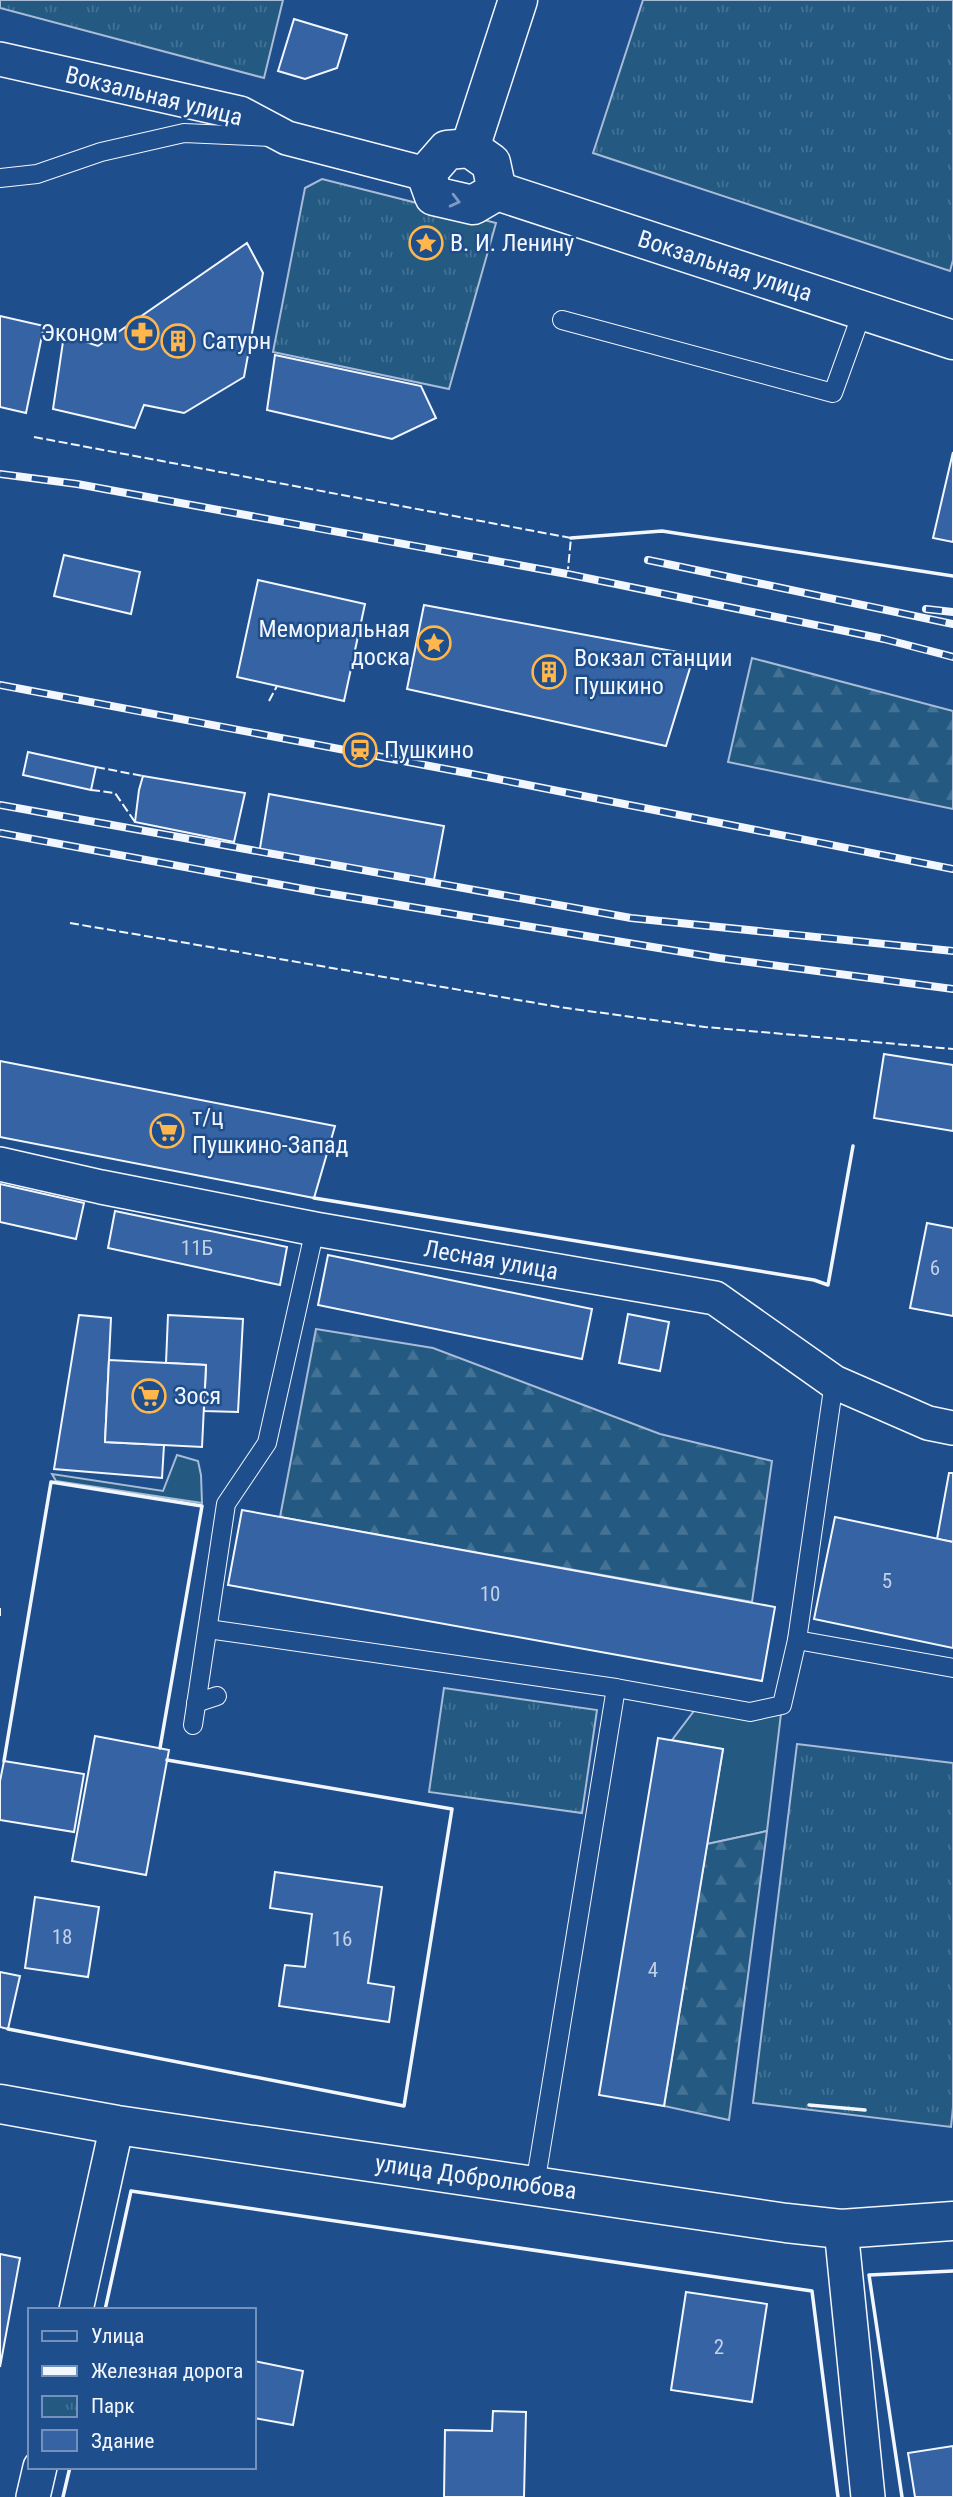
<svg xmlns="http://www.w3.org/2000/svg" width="953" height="2497" font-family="'Roboto Condensed',sans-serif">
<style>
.grass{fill:#245a82;stroke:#a8bbd7;stroke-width:2}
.forest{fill:url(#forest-firs);stroke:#a8bbd7;stroke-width:2}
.park{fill:url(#park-tufts);stroke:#a8bbd7;stroke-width:2}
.building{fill:#3563a3;stroke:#f2f6ff;stroke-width:2}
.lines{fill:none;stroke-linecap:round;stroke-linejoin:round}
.service-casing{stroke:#f2f6ff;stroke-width:20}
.minor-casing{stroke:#f2f6ff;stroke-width:36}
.tertiary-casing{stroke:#f2f6ff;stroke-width:41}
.secondary-casing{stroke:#f2f6ff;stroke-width:41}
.service{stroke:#1f4e8c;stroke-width:18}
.minor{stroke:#1f4e8c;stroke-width:33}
.tertiary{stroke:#1f4e8c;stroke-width:38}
.secondary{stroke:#1f4e8c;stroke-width:38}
.rail-casing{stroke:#f2f6ff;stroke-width:8}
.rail{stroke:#1f4e8c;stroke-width:5;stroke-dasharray:16;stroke-linecap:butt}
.fence{stroke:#f2f6ff;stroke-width:2;stroke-dasharray:9 3.5;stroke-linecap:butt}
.wall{stroke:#f2f6ff;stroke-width:3.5}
.oneway{stroke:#7e9ac0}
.labels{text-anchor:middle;stroke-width:5;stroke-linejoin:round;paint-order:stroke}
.number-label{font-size:21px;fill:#c3d1e8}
.street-label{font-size:24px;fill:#f2f6ff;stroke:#1f4e8c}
.poi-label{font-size:24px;fill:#f2f6ff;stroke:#1f4e8c;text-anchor:start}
</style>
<defs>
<pattern id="forest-firs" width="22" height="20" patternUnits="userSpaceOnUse" patternTransform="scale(1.75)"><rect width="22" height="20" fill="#245a82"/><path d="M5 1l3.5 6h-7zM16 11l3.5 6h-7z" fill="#447295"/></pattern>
<pattern id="park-tufts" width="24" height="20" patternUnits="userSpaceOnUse" patternTransform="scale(1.75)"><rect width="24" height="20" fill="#245a82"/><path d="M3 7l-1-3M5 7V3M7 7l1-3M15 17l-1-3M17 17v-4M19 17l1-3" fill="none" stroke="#447295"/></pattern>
</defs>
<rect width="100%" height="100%" fill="#1f4e8c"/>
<g class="grass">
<path d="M177,1455l21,6 3,14 1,28 -146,-22 -4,-7 111,17z"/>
<path d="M700,1703l82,2 -15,126 -60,13 16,-95 -51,-9z"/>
</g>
<g class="forest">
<path d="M752,658l201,53v98l-225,-47z"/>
<path d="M316,1329l117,19 227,86 112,27 -20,141 -472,-85z"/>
<path d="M767,1831l-38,289 -65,-14 43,-262z"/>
</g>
<g class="park">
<path d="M0,0h283l-19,78 -264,-70z"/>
<path d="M643,0h310v260l-3,11 -357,-118z"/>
<path d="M322,179l174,44 -47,166 -176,-37 32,-164z"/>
<path d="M444,1688l153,22 -15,103 -153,-21z"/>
<path d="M797,1744l156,19v344l-2,20 -198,-24z"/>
</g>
<g class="building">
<path d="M294,19l53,16 -10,33 -32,11 -27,-8z"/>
<path d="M247,243l16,30 -19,104 -60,36 -40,-8 -9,23 -82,-19 11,-74 34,11z"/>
<path d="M0,316l44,10 -18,87 -26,-6z"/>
<path d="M275,355l146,31 15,32 -44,21 -125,-29z"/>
<path d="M953,452v90l-20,-4z"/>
<path d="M64,555l76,17 -9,42 -77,-18z"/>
<path d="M258,580l107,24 -21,97 -107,-24z"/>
<path d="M424,605l270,50 -28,91 -259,-57z"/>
<path d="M28,752l68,15 -5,23 -68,-15z"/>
<path d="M143,776l102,17 -11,49 -99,-20 4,-32z"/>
<path d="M269,794l175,32 -11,59 -174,-31z"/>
<path d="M884,1054l69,11v66l-79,-13z"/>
<path d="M0,1061l335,65 -21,72 -314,-61z"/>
<path d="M0,1184l84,19 -8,36 -76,-17z"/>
<path d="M115,1211l172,36 -7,38 -172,-37z"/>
<path d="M927,1223l26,5v88l-43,-8z"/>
<path d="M328,1255l264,54 -10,50 -264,-54z"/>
<path d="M628,1314l41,8 -9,49 -41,-8z"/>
<path d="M79,1315l32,3 -6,124 59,3 -2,33 -108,-9z"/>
<path d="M168,1315l75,4 -5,93 -34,-1 2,-46 -40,-2z"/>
<path d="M109,1360l97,5 -4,82 -97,-5z"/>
<path d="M949,1473h4v69l-16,-3z"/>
<path d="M242,1510l533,97 -13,74 -534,-96z"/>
<path d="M835,1517l118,25v106l-139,-29z"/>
<path d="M95,1736l74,14 -23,125 -74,-14z"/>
<path d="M658,1738l65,11 -59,357 -65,-11z"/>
<path d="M4,1761l80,13 -10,58 -74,-12v-39z"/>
<path d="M275,1872l107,15 -14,96 26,4 -5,35 -110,-16 6,-41 20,2 7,-53 -42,-6z"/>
<path d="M35,1897l64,10 -11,70 -63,-9z"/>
<path d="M0,1972l20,4 -12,53 -8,-2z"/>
<path d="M0,2254l20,4 -20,109z"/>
<path d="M686,2292l81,12 -15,98 -81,-12z"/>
<path d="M254,2361l49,10 -10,54 -39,-7z"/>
<path d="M493,2411l33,1 -2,85h-80l1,-67 47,1z"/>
<path d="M953,2446v51h-38l-7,-44z"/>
</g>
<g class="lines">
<defs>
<g id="service">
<path d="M0,178l37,-4 64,-22 83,-19 89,4"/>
<path d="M562,320l271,73 30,-83"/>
<path d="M208,1629l408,59 134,24 32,-7 15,-65 37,-258"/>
<path d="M797,1640l156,28"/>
<path d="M196,1703l21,-7"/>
<path d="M193,1725l33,-221 41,-61 48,-214"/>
<path d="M535,2185l81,-497"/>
</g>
<g id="minor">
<path d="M0,59l240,54 47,25 139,36"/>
<path d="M0,1164l101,23 214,42 400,69 119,84 94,41 25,5"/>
<path d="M841,2229l27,268"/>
<path d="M76,2310l41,-185"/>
<path d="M33,2497l7,-30"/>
</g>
<g id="tertiary">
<path d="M497,191l-6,-28 -21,-15 -23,2 -21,24 8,22 39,9 24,-14 456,149"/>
<path d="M0,2104l117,21 669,98 55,6 112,-8"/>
</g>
<path id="secondary" d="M470,148l48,-148"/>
</defs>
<use href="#service" class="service-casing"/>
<use href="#minor" class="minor-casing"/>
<use href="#tertiary" class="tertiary-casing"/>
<use href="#secondary" class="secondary-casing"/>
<use href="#service" class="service"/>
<use href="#minor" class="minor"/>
<use href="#tertiary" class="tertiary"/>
<use href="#secondary" class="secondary"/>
<defs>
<g id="rail">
<path d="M0,474l77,10 490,90 317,65 69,18"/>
<path d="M648,560l305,64"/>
<path d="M926,609l27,3"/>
<path d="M0,685l472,89 481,95"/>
<path d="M0,805l631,113 322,33"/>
<path d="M0,833l320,59 399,66 234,31"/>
</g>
</defs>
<use href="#rail" class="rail-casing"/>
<use href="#rail" class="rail"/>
<g class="fence">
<path d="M34,437l537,101 -3,31"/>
<path d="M269,701l8,-15"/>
<path d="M96,767l47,9"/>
<path d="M91,790l24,3 20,29"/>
<path d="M70,923l489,84 146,20 248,22"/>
<path d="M0,1608v8"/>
</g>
<g class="wall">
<path d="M571,538l91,-7 291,45"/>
<path d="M314,1198l500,82 14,5 25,-139"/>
<path d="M4,1761l47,-279 151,24 -42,242"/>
<path d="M8,2029l396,77 48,-297 -285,-49"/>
<path d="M809,2105l56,5"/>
<path d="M105,2310l26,-119 681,100 26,206"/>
<path d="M63,2497l7,-30"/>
<path d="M902,2497l-33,-222 84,-4"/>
</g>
</g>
<defs><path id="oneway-chevron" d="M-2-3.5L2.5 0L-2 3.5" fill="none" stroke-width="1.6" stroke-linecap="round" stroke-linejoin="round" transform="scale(1.75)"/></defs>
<use class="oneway" href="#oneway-chevron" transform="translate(455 201) rotate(14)"/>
<defs>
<symbol id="sight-ring" viewBox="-11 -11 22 22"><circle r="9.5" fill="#1f4e8c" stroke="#ffb74d" stroke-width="1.5"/><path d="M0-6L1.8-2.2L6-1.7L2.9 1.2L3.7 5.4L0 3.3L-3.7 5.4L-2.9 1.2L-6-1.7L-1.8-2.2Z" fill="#ffb74d"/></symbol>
<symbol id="pharmacy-ring" viewBox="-11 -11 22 22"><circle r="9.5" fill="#1f4e8c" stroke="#ffb74d" stroke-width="1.5"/><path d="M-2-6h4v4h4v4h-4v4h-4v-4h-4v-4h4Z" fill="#ffb74d"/></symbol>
<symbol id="building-ring" viewBox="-11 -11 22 22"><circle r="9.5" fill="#1f4e8c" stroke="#ffb74d" stroke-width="1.5"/><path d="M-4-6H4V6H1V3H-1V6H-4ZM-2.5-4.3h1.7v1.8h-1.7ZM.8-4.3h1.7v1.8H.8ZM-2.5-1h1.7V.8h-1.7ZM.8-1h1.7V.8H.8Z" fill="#ffb74d"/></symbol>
<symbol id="station-ring" viewBox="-11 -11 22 22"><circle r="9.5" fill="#1f4e8c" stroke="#ffb74d" stroke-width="1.5"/><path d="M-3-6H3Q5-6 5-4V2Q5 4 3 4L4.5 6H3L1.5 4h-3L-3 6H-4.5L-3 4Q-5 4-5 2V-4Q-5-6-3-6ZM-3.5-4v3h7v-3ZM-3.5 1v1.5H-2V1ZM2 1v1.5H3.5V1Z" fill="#ffb74d"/></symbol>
<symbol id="supermarket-ring" viewBox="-11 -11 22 22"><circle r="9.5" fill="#1f4e8c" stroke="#ffb74d" stroke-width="1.5"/><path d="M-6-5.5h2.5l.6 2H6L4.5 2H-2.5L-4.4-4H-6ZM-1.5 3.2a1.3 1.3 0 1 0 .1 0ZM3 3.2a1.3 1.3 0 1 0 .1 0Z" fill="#ffb74d"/></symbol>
</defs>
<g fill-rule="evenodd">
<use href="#sight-ring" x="407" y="224" width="38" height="38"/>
<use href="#pharmacy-ring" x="123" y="314" width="38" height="38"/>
<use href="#building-ring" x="159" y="322" width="38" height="38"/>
<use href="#sight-ring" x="415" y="624" width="38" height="38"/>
<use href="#building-ring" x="530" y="653" width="38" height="38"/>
<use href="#station-ring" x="341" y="731" width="38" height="38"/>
<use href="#supermarket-ring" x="148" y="1112" width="38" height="38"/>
<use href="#supermarket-ring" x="130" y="1377" width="38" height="38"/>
</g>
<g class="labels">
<g class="number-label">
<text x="197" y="1255">11Б</text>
<text x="935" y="1275">6</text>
<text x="887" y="1588">5</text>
<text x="490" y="1601">10</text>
<text x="62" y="1944">18</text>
<text x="342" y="1946">16</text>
<text x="653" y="1977">4</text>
<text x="719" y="2354">2</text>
</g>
<g class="street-label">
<text transform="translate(154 96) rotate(14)" y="8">Вокзальная улица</text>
<text transform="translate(725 266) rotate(18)" y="8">Вокзальная улица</text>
<text transform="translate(491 1260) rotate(10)" y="8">Лесная улица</text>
<text transform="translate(476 2177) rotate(8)" y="8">улица Добролюбова</text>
</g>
<g class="poi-label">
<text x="450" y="251">В. И. Ленину</text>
<text x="118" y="341" text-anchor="end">Эконом</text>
<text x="202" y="349">Сатурн</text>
<text x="410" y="637" text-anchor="end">Мемориальная<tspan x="410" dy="28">доска</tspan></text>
<text x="574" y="666">Вокзал станции<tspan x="574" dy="28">Пушкино</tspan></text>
<text x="384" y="758">Пушкино</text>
<text x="192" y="1125">т/ц<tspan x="192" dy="28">Пушкино-Запад</tspan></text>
<text x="174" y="1404">Зося</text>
</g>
</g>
<rect x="28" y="2308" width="228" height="161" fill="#1f4e8c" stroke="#7391ba" stroke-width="2"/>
<rect x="42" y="2331" width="35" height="10" fill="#1f4e8c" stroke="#7391ba" stroke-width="2"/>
<text x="91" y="2343" font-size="21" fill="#f2f6ff">Улица</text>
<rect x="42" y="2366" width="35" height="10" fill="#f2f6ff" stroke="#7391ba" stroke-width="2"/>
<text x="91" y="2378" font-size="21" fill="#f2f6ff">Железная дорога</text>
<rect x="42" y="2396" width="35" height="21" fill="url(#park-tufts)" stroke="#7391ba" stroke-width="2"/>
<text x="91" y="2413" font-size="21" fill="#f2f6ff">Парк</text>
<rect x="42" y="2430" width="35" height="21" fill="#3563a3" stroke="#7391ba" stroke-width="2"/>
<text x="91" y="2448" font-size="21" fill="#f2f6ff">Здание</text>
</svg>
